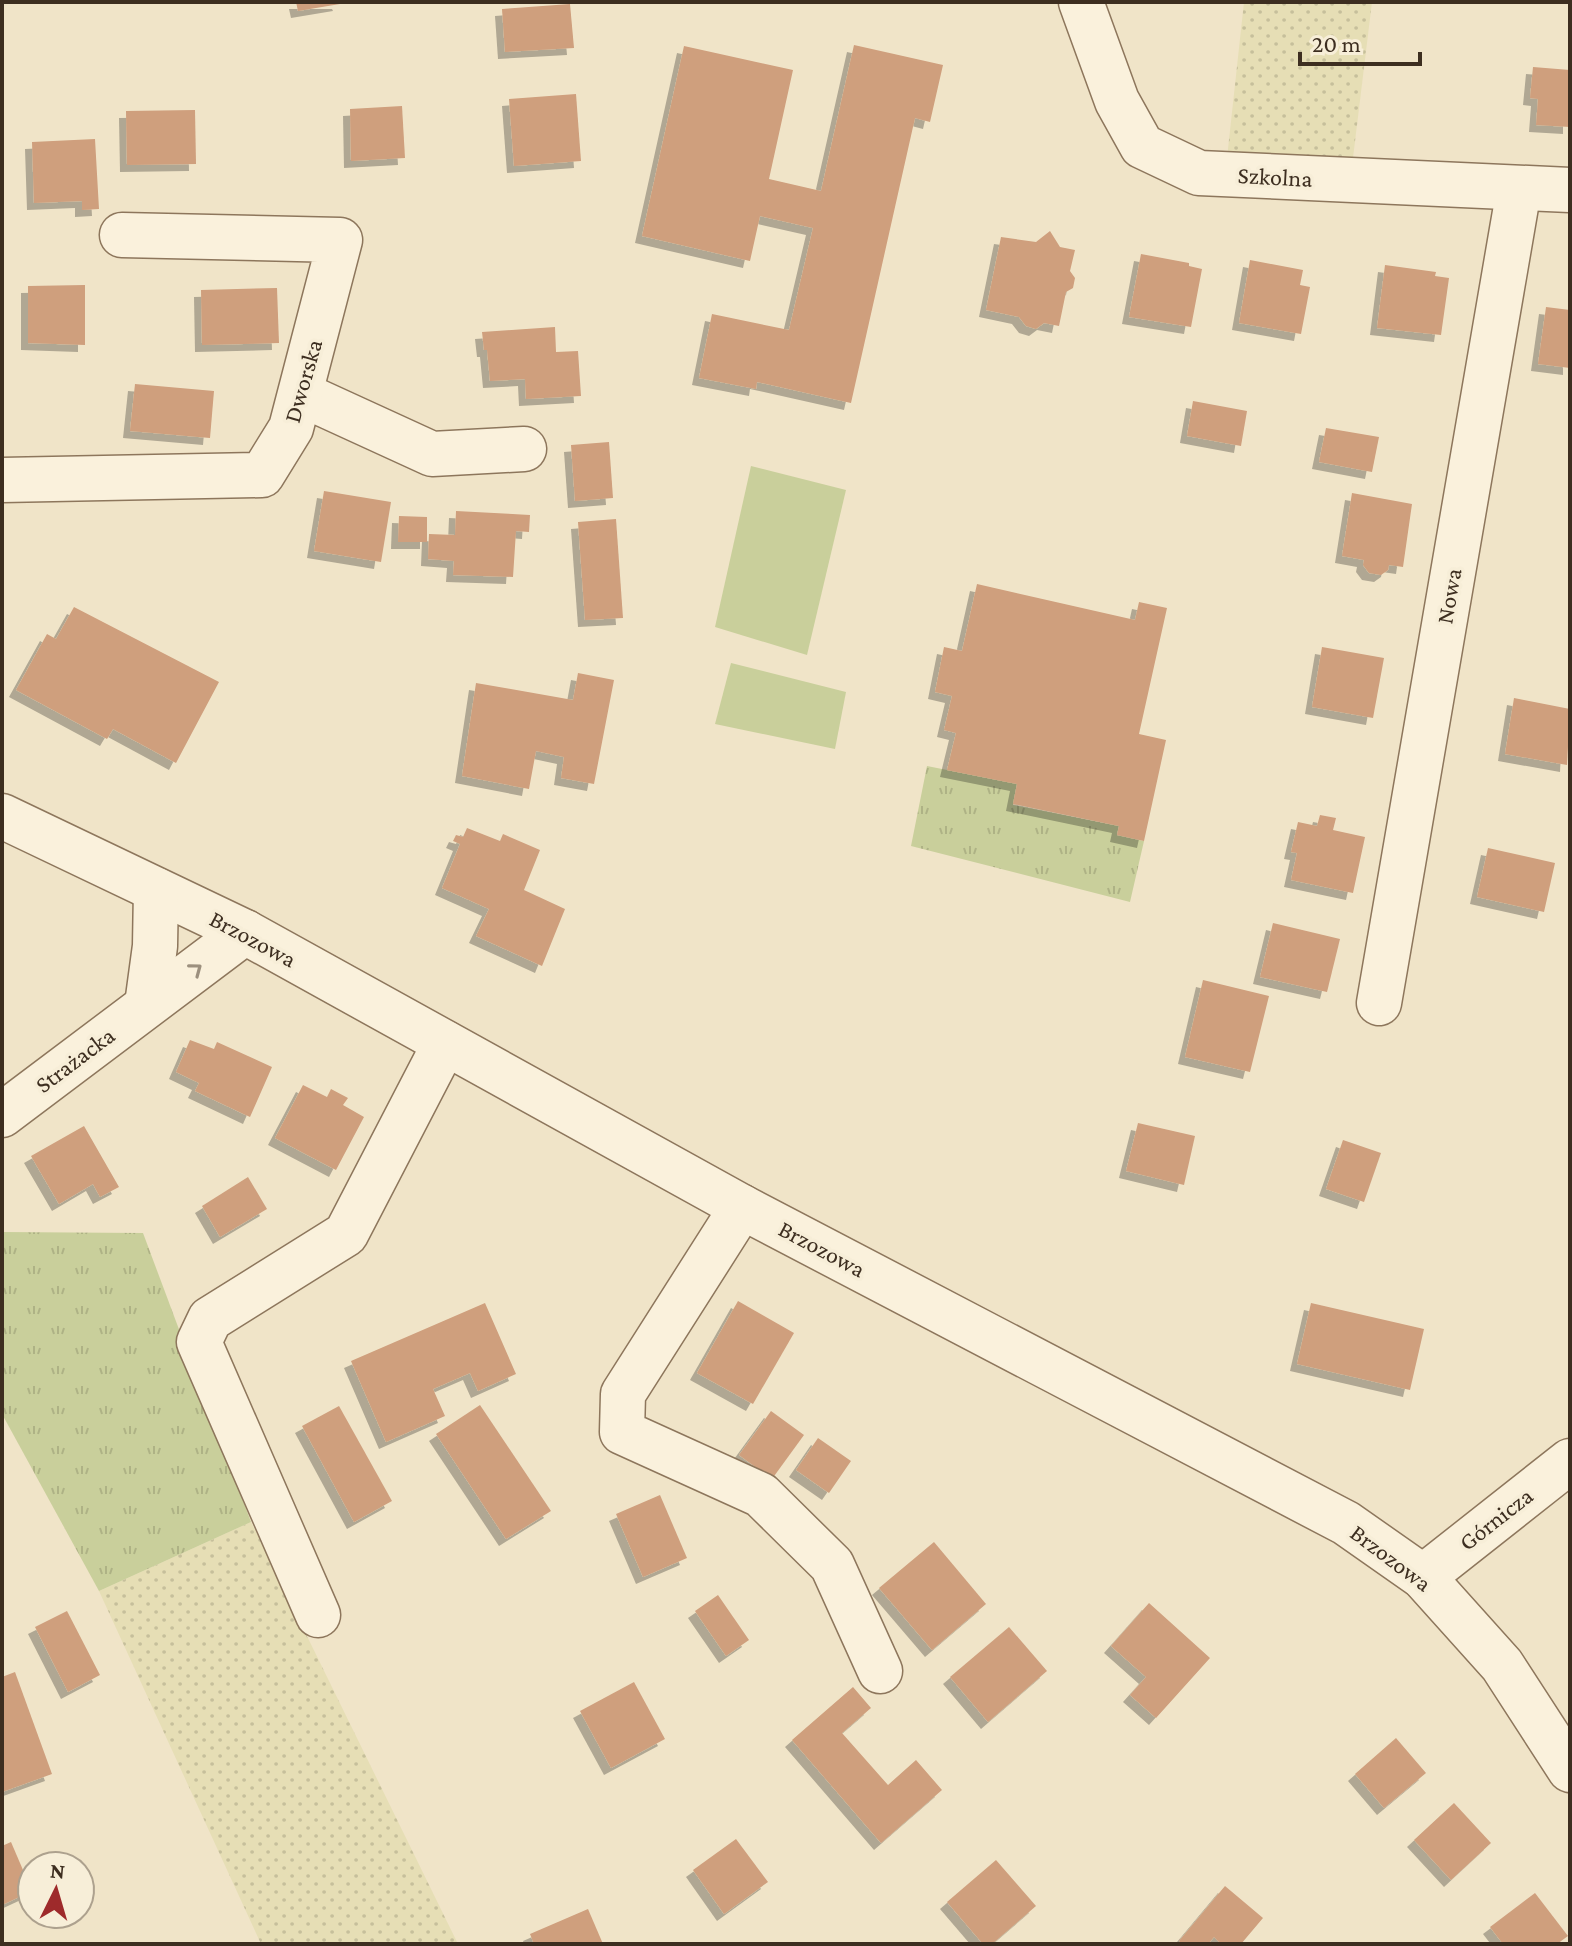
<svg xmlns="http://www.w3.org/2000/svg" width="1572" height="1946" font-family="'Crimson Pro',serif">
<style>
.farmland{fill:url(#farmland-dots)}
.grass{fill:url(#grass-tufts)}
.pitch{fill:#c9cf9b}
.building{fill:#cf9f7d;filter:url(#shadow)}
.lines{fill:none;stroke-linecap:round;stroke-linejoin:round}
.minor-casing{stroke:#8d765c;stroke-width:47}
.minor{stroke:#faf1dc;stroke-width:44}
.oneway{stroke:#9c907e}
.labels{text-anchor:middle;stroke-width:7;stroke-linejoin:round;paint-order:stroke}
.street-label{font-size:24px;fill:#3d2e20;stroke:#f7eed8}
</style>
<defs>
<pattern id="farmland-dots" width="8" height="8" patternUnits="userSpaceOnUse" patternTransform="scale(2)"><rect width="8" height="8" fill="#e6deb5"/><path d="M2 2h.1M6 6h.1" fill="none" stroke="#c6bf9b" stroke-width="1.8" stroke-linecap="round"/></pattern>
<pattern id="grass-tufts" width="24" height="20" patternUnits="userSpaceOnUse" patternTransform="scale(2)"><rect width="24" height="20" fill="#c9cf9b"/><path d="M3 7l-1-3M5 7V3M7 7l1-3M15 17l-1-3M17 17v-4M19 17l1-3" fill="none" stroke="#aeb285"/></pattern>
<filter id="shadow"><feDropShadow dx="-7" dy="7" stdDeviation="0" flood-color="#0004"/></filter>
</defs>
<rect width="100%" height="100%" fill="#f0e4c8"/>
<g class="farmland">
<path d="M1244,2h128l-20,164 -125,-8z"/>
<path d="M251,1522l207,422h-197l-162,-353z"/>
</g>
<g class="grass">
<path d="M927,766l90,18 -4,21 106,21 -2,9 27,6 -14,61 -219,-56z"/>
<path d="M2,1232l141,1 108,289 -152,69 -97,-177z"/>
</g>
<g class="pitch">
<path d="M751,466l95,24 -39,165 -92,-28z"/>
<path d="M731,663l115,29 -11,57 -120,-25z"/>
</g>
<g class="building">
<path d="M296,2h43l1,2 -42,7z"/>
<path d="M570,4l4,44 -69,4 -3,-43z"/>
<path d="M854,45l89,20 -13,57 -15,-4 -64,285 -94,-21 -1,7 -57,-11 13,-64 77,16 24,-102 -53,-12 -10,45 -108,-25 42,-190 109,24 -24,109 52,12z"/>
<path d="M1533,67l37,3v57l-34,-2 2,-26 -8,-1z"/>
<path d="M576,94l5,67 -67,5 -5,-67z"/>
<path d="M402,106l3,52 -54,3 -1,-52z"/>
<path d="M195,110l1,54 -69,1 -1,-54z"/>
<path d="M95,139l4,70 -17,1v-9l-48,2 -2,-61z"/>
<path d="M1050,231l10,16 15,3 -5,21 5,7 -2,10 -7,4 -7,34 -15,-3 -8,6 -10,-3 -7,-9 -33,-7 15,-73 35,5z"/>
<path d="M1141,254l48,9v3l13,3 -11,58 -62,-10z"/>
<path d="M1250,260l53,10 -3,15 10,2 -9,47 -62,-11z"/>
<path d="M1385,265l51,7 -1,4 14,2 -8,57 -64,-7z"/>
<path d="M85,285v60l-57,-2v-57z"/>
<path d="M277,288l2,55 -77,2 -1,-55z"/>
<path d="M1546,307l24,3v58l-32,-4z"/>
<path d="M555,327l1,25 22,-1 3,45 -55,3 -1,-20 -35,2 -3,-31h-3l-2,-18z"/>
<path d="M135,384l79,7 -4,47 -80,-7z"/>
<path d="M1193,401l54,10 -6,35 -54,-10z"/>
<path d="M1326,428l53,9 -7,35 -53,-10z"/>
<path d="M609,442l4,56 -38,3 -4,-56z"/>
<path d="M324,491l67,11 -10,60 -67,-11z"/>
<path d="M1352,493l60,11 -9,63 -14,-2 -1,5 -7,5 -12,-2 -6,-8 1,-5 -22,-4z"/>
<path d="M456,511l74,4 -1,17 -13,-1 -3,46 -60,-2 1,-14 -26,-2 1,-25 26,1z"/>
<path d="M399,516l28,1v25h-29z"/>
<path d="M616,519l7,99 -38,2 -7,-98z"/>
<path d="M977,584l158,36 4,-18 28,6 -28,126 27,6 -22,101 -27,-6 2,-9 -106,-22 4,-20 -70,-14 9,-37 -12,-3 8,-34 -17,-4 9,-45 18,4z"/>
<path d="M74,607l145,75 -43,81 -63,-34 -6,10 -91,-49 31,-56 9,5z"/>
<path d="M1322,647l62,11 -11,60 -61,-11z"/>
<path d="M578,673l36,7 -20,104 -33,-6 3,-21 -28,-6 -7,38 -67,-13 14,-93 97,17z"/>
<path d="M1514,698l56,11 -3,56 -62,-11z"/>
<path d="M1320,815l16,3 -3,12 32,7 -12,56 -62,-13 6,-27 -6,-1 7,-30 19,4z"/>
<path d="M467,828l33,13 3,-7 37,16 -16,40 41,19 -23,57 -66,-30 13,-27 -47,-21 18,-44 -7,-3 3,-6 7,2z"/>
<path d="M1488,848l67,15 -11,49 -67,-15z"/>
<path d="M1273,923l67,16 -13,53 -67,-15z"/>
<path d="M1203,980l66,16 -19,76 -65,-15z"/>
<path d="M190,1040l24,9 3,-7 55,25 -22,50 -55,-26 4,-8 -23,-11z"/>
<path d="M303,1085l24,12 4,-8 17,9 -5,7 21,12 -28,53 -61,-32z"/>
<path d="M1138,1123l57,13 -11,49 -58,-14z"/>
<path d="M84,1126l35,61 -19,10 -7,-13 -34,20 -28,-48z"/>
<path d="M1343,1140l38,13 -17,49 -38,-13z"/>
<path d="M248,1177l19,32 -47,28 -18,-31z"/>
<path d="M738,1301l56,32 -41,71 -56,-31z"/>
<path d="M485,1303l31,71 -38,17 -8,-18 -37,16 12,27 -59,26 -35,-81z"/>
<path d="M1311,1303l113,26 -14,61 -113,-26z"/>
<path d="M480,1405l71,106 -45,28 -70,-105z"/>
<path d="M339,1406l53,95 -38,21 -52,-96z"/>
<path d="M771,1411l33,24 -32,44 -33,-24z"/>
<path d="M818,1438l33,23 -22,32 -33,-23z"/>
<path d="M660,1495l27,63 -44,19 -27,-63z"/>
<path d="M934,1542l52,62 -54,46 -53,-62z"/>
<path d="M718,1595l31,45 -23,16 -31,-45z"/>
<path d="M1149,1603l61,55 -54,60 -26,-23 16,-18 -35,-31z"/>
<path d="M67,1611l33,64 -32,17 -33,-65z"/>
<path d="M1009,1627l38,44 -59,51 -38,-45z"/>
<path d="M15,1672l37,102 -50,18v-115z"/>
<path d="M634,1682l31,57 -54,29 -31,-57z"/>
<path d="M853,1687l18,21 -29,25 46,52 28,-25 26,30 -61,53 -89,-103z"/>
<path d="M1396,1738l30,35 -42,35 -29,-34z"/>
<path d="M1454,1803l37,40 -40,37 -37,-40z"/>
<path d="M736,1839l32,43 -44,32 -31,-44z"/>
<path d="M11,1842l21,49 -30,14v-59z"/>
<path d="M996,1860l40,46 -44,38h-9l-36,-42z"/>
<path d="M1225,1886l38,32 -22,26h-20l-7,-7 -6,7h-26l-3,-3z"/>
<path d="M1535,1893l33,43 -11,8h-54l-13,-17z"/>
<path d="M588,1909l15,35h-69l-4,-10z"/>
</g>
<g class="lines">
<defs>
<g id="minor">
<path d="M1081,2l36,99 25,45 57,27 371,17"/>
<path d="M301,394l131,60 92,-5"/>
<path d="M2,480l260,-5 29,-47 49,-188 -218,-5"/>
<path d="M2,816l243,116 497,275 604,316 77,54 79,88 68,105"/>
<path d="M1379,1003l140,-814"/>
<path d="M147,1005l8,-59 1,-56"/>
<path d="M2,1115l243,-183"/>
<path d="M742,1207l-119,187 -1,38 139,63 71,70 48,106"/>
<path d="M1423,1577l147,-116"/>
<path d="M318,1615l-119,-273 11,-23 136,-85 99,-191"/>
</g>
</defs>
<use href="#minor" class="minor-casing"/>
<use href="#minor" class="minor"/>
</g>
<defs><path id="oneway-chevron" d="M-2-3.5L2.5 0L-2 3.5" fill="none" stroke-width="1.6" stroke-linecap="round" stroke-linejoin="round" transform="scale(2)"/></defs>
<use class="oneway" href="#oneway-chevron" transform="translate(196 969) rotate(-37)"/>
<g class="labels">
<g class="street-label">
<text transform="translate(1275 177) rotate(3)" y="8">Szkolna</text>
<text transform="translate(303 381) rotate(-74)" y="8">Dworska</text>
<text transform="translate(1449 596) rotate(-80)" y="8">Nowa</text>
<text transform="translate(253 939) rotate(28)" y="8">Brzozowa</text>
<text transform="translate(75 1060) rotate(-37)" y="8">Strażacka</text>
<text transform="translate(822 1249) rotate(28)" y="8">Brzozowa</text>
<text transform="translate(1496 1519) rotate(-38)" y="8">Górnicza</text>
<text transform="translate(1391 1558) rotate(37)" y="8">Brzozowa</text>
</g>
</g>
<rect width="1572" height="1946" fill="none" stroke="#3d2e20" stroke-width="8"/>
<g transform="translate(56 1890) rotate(5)"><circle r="38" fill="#f7eed8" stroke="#ada18e" stroke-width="2"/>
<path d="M0-6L14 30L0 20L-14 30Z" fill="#9e2a2b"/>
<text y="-12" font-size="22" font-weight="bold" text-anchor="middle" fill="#3d2e20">N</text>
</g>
<path d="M1300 52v12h120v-12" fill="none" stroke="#3d2e20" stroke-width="4"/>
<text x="1312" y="52" font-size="24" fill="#3d2e20" stroke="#f7eed8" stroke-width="6" paint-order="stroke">20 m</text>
</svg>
